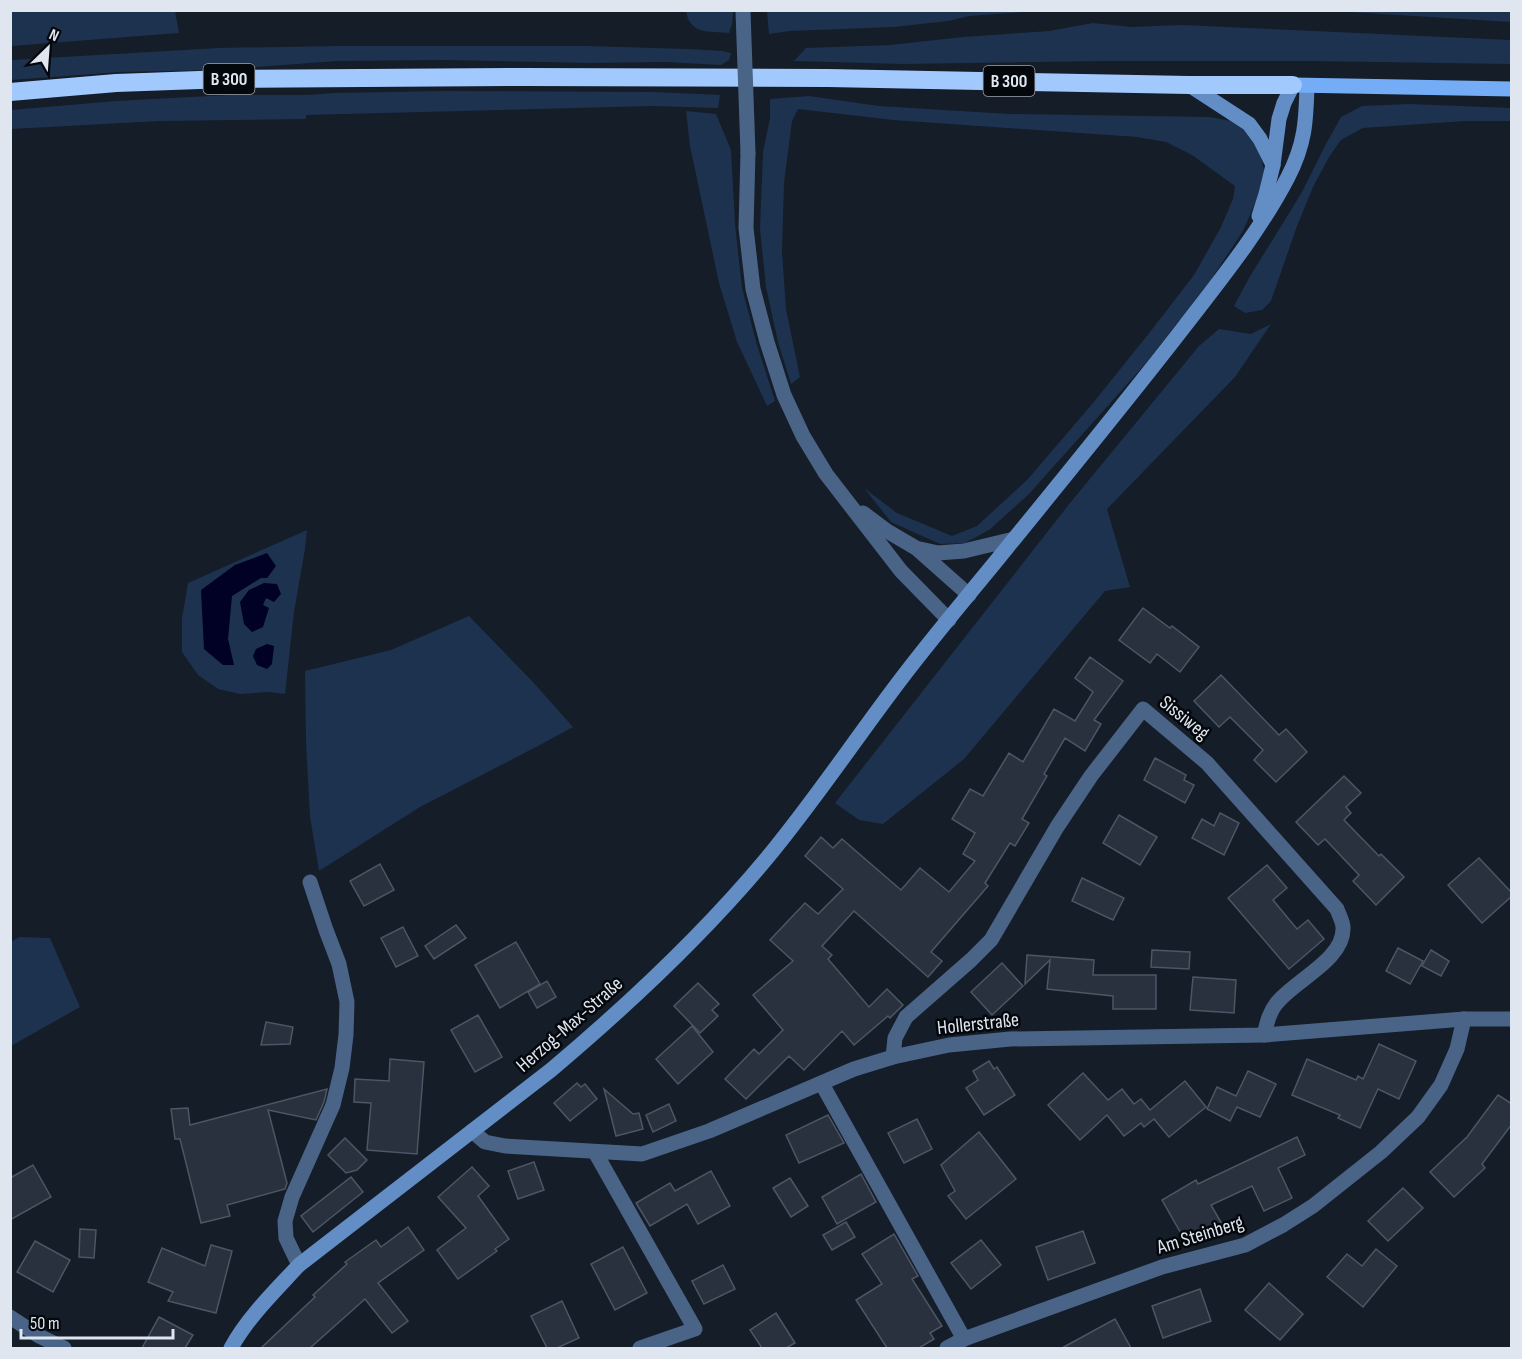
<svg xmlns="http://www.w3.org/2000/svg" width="1522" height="1359" font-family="'Sofia Sans Condensed',sans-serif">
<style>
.green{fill:#1d324f}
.water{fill:#000124}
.building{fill:#28313d;stroke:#4c5664;stroke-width:1.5}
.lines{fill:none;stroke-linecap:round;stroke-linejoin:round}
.street{stroke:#4a6487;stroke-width:15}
.secondary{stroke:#638dc5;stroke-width:15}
.primary{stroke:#75acf6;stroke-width:15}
.highway{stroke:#a2c9fe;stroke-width:18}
.street-bridge{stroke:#4a6487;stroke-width:15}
.labels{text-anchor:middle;stroke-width:5;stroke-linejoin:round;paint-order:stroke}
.shield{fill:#04070c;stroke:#9ea3ab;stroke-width:1.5}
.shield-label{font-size:18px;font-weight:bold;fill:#e0e6ef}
.street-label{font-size:20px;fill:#e0e6ef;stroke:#04070c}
</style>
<rect width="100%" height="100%" fill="#141d28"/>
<g class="green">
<path d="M11,10l164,1 4,22 -168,13z"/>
<path d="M686,11h47l-1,13 -3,9c-20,-2 -39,2 -43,-22z"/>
<path d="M767,11v-1l270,1 -68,5 -21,5 -54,6 -104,4 -21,3z"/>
<path d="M1333,11h178v11z"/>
<path d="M1093,23l39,4 50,-2 329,15v24l-200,-3h-205l-203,3 -109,-3 12,-13 84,-3 73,-8 86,-6z"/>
<path d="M339,46h248l101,3 35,2 8,2 -2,7 -8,5 -56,-3 -76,1 -144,-3 -108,1 -120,9 -97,2 -109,8v-20l207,-12z"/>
<path d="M445,91l209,1 66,3 -2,13 -66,-2 -346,9v4l-146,2 -149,8v-19l105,-9 113,-6h78l27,-2z"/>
<path d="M809,96l70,10 130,8 201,3 21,4 14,8 13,16 6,25 -5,24 -16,37 -33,50 -64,82 -117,131 -40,36 -24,13 -25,1 -49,-22 -27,-34 33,25 55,23 25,-10 51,-47 65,-76 57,-71 44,-57 26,-46 13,-30 2,-13 -43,-31 -26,-13 -29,-5 -244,-17 -95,-11 -6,12 -8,62 -2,69 4,57 14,68 -9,7 -13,-42 -12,-55 -6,-58 3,-77 7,-34v-19z"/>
<path d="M1409,104l102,4v13h-45l-103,7 -22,12 -12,17 -16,30 -16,39 -26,75 -9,9 -17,3 -11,-7 15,-28 53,-86 24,-48 15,-27 21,-11z"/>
<path d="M686,111l30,3 15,36 4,74 7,64 15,57 18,56 -8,5 -30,-64 -18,-59 -29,-137z"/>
<path d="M1271,324l-36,53 -128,132 23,78 -25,4 -141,168 -81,65 -24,-4 -24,-17 235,-300 129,-157 20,-17 32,5z"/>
<path d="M307,530l-2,19 -11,63 -9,82 -15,-2 -30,2 -22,-5 -20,-14 -16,-23v-34l6,-35z"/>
<path d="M469,616l64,66 40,45 -35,19 -118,61 -101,64 -9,-54 -4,-74 -1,-72 86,-21z"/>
<path d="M19,937l31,1 30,69 -69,39v-104z"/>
</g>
<g class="water">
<path d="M267,553l9,13 -9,12h-6l-29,18 -4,43 6,26h-11l-19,-16 -3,-59 34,-25z"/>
<path d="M264,583l13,1 4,10 -7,8 -8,-4 -3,7 6,3 -6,19 -11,5 -8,-8 -4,-22 9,-12z"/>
<path d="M267,644l7,2 -2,18 -5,5 -10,-4 -4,-9 3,-7z"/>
</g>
<g class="building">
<path d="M1143,608l27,20 2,-2 27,21 -19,25 -23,-18 -7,9 -31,-23z"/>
<path d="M1090,657l33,24 -29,39 7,4 -16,27 -20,-13 -21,36 3,2 -25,43 7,4 -14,23 -5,-3 -25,40 3,3 -57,66 11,9 -14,16 -74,-66 -32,35 10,9 -4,4 41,48 18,-18 16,16 -13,13 -2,-2 -34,29 -12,-14 -38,39 -15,-14 -43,43 -21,-20 29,-30 5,5 24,-24 -30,-35 40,-34 -23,-21 35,-37 13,11 25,-25 -38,-33 16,-19 12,11 9,-9 59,51 19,-22 29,24 26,-31 -12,-7 12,-21 -23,-14 18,-30 13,7 26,-43 14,9 31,-53 21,12 18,-29 -18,-14z"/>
<path d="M1221,675l58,60 7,-6 21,23 -31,30 -22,-22 9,-10 -33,-33 -11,10 -25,-26z"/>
<path d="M1155,758l31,17 -2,5 10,5 -9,18 -41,-23z"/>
<path d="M1344,776l17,17 -15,14 5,6 -7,7 35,36 2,-2 23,23 -28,28 -23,-24 6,-6 -34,-36 -7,6 -22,-23z"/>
<path d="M1220,813l19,10 -15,32 -32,-17 10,-19 12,7z"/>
<path d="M1119,815l38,22 -17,28 -37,-22z"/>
<path d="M1479,858l33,35v3l-30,27 -34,-38z"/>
<path d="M380,864l14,26 -30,16 -14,-25z"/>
<path d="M1267,865l20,23 -14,12 24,29 11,-9 16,19 -35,30 -61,-71z"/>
<path d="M1082,878l42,20 -11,22 -41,-19z"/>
<path d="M456,925l10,13 -32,21 -9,-13z"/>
<path d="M403,927l15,29 -22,11 -15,-29z"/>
<path d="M516,942l24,42 -40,24 -25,-43z"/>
<path d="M1398,948l25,13 -13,23 -24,-13z"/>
<path d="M1152,950l38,2 -1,17 -38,-2z"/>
<path d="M1431,950l18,11 -8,15 -19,-10z"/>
<path d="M1027,955l67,5 -1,15h63v34h-43v-13l-66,-7 3,-29 -25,24z"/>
<path d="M1002,963l21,23 -31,29 -21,-23z"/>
<path d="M1193,977l43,3 -2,33 -44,-3z"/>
<path d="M547,981l9,16 -19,11 -9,-16z"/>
<path d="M698,983l21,21 -7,6 6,6 -18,17 -26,-27z"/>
<path d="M478,1015l24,42 -27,15 -24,-42z"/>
<path d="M266,1022l27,5 -3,17 -29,1z"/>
<path d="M692,1026l21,26 -35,32 -22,-25z"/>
<path d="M1379,1044l37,17 -17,38 -21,-10 -18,39 -22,-10 2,-3 -48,-20 15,-36 49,21 2,-4 5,3z"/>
<path d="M390,1059l34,3 -7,92 -50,-4 4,-47 -17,-1 1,-23 34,2z"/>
<path d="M989,1061l5,8 3,-2 18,28 -31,20 -18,-27 12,-8 -5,-9z"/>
<path d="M1248,1071l28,13 -16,33 -23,-10 -7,14 -23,-12 10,-22 19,9z"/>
<path d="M1083,1073l25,27 14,-11 12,15 7,-5 9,11 35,-29 21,26 -37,30 -15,-18 -10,8 -3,-4 -17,13 -17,-21 -27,25 -32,-35z"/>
<path d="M577,1083l4,4 4,-3 12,15 -27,22 -16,-18z"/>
<path d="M327,1089l-3,13 -8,18 -48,-10 19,73 -2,6 -58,16 3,11 -29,7 -21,-84h-5l-4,-30 17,-1 2,17z"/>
<path d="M604,1089l29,25 6,-1 4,16 -27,7z"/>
<path d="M1498,1095l14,9v20l-30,40 3,4 -31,29 -24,-25 37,-35z"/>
<path d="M669,1104l7,17 -23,11 -7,-17z"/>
<path d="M828,1115l16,28 -45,20 -13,-28z"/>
<path d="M917,1119l15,30 -28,14 -16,-30z"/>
<path d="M979,1132l37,47 -50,40 -18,-23 7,-5 -14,-26z"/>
<path d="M1297,1137l8,18 -27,13 14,30 -28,13 -12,-25 -41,19 11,19 -35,20 -25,-44 34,-20 2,4z"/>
<path d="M345,1138l22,22 -10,10 -11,3 -18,-18z"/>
<path d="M534,1162l10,28 -26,9 -10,-28z"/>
<path d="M33,1165l18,32 -41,23v-42z"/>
<path d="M472,1167l17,19 -11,10 31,43 -14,10 2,2 -39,28 -21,-29 29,-22 -28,-31z"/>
<path d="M711,1171l19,35 -32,18 -11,-20 -37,22 -14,-23 34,-20 5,8z"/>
<path d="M861,1174l15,28 -39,22 -15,-27z"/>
<path d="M351,1177l12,15 -50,40 -12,-16z"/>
<path d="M790,1178l18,28 -17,11 -18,-29z"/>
<path d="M1403,1188l20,20 -35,33 -20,-20z"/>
<path d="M846,1222l9,15 -23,13 -9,-15z"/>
<path d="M408,1227l16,23 -46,33 30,38 -16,12 -27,-34 -55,49h-49l54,-51 -2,-2 34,-31 -2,-2 31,-22 5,7z"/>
<path d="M80,1229l16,1 -2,28 -15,-1z"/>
<path d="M1083,1231l12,32 -47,17 -12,-33z"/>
<path d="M894,1234l24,42 -6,3 30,47 -12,7 4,6 -15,9h-32l-31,-48 26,-16 -20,-30z"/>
<path d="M981,1240l20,25 -30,24 -20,-26z"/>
<path d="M35,1241l35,19 -17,32 -36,-20z"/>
<path d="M211,1245l21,6 -16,62 -48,-12 5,-9 -25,-10 14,-34 43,18z"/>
<path d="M623,1247l24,46 -32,17 -24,-46z"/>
<path d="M1376,1249l21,17 -34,41 -36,-30 20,-23 15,12z"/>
<path d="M723,1265l12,24 -31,15 -12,-23z"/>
<path d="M1269,1283l34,31 -23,26 -35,-30z"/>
<path d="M1200,1289l11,32 -48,17 -11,-32z"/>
<path d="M562,1301l17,37 -22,10h-10l-16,-32z"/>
<path d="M776,1313l19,30 -9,5h-24l-12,-18z"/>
<path d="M159,1317l34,18 -8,13h-43z"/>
<path d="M1115,1319l16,29h-69z"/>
</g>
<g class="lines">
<g class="street">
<path d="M748,153l-2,75 7,61 14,53 17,53 19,41 23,38 75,97 48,49"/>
<path d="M863,513l24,18 29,17 53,47"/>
<path d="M920,549l18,4 26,-2 50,-12"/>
<path d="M893,1057l2,-19 11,-21 65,-57 20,-20 66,-113 34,-51 52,-67 64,54 130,146c2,6 6,13 6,18 2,33 -50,54 -67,77 -7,9 -9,19 -12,31"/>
<path d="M822,1084l142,255"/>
<path d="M472,1131l13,11 20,4 137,8 67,-23 145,-62 39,-12 56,-12 61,-6 254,-4 200,-16h48"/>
<path d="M595,1152l100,177 -55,19"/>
<path d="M299,1265l-13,-27 -1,-17 7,-24 41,-92 9,-37 4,-33 1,-33 -8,-38 -13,-34 -16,-48"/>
<path d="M10,1317l29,19 25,12"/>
<path d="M947,1348l17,-9 198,-72 83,-22 38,-20 30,-19 68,-54 37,-35 23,-32 16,-36 7,-30"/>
</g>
<g class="secondary">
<path d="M1189,85l60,39 11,15 13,26"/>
<path d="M1259,216l7,-22 7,-29 6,-46 5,-16 9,-18"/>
<path d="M231,1348c17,-31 44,-57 68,-83l252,-195c77,-65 152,-135 216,-212 44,-53 83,-111 125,-167 36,-49 76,-95 114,-142 60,-74 120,-147 178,-222 37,-48 76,-96 104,-150 17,-33 18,-55 19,-91"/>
</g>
<path class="primary" d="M1293,85l219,4"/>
<path class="highway" d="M10,92l106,-9 111,-4 295,-2 306,1 361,7h104"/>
<path class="street-bridge" d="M743,11l5,142"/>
</g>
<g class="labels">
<g class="shield">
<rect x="203.5" y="64" width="51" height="30" rx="4.5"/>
<rect x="983.5" y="66" width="51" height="30" rx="4.5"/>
</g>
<g class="shield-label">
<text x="229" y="85">B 300</text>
<text x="1009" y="87">B 300</text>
</g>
<g class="street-label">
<text transform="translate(1185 717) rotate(39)" y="7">Sissiweg</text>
<text transform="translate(978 1023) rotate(-6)" y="7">Hollerstraße</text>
<text transform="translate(569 1024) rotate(-41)" y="7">Herzog-Max-Straße</text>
<text transform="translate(1200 1234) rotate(-17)" y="7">Am Steinberg</text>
</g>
</g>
<rect width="1522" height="1359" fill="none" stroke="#e0e6ef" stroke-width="24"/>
<g transform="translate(48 48) rotate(25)" stroke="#04070c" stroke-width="4.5" paint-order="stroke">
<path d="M0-4.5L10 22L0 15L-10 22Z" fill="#e0e6ef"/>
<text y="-9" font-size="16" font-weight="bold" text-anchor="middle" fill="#e0e6ef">N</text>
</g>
<path d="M21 1329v9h152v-9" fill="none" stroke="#e0e6ef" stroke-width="3"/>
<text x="30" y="1329" font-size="18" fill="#e0e6ef" stroke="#04070c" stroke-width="4.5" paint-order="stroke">50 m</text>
</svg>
